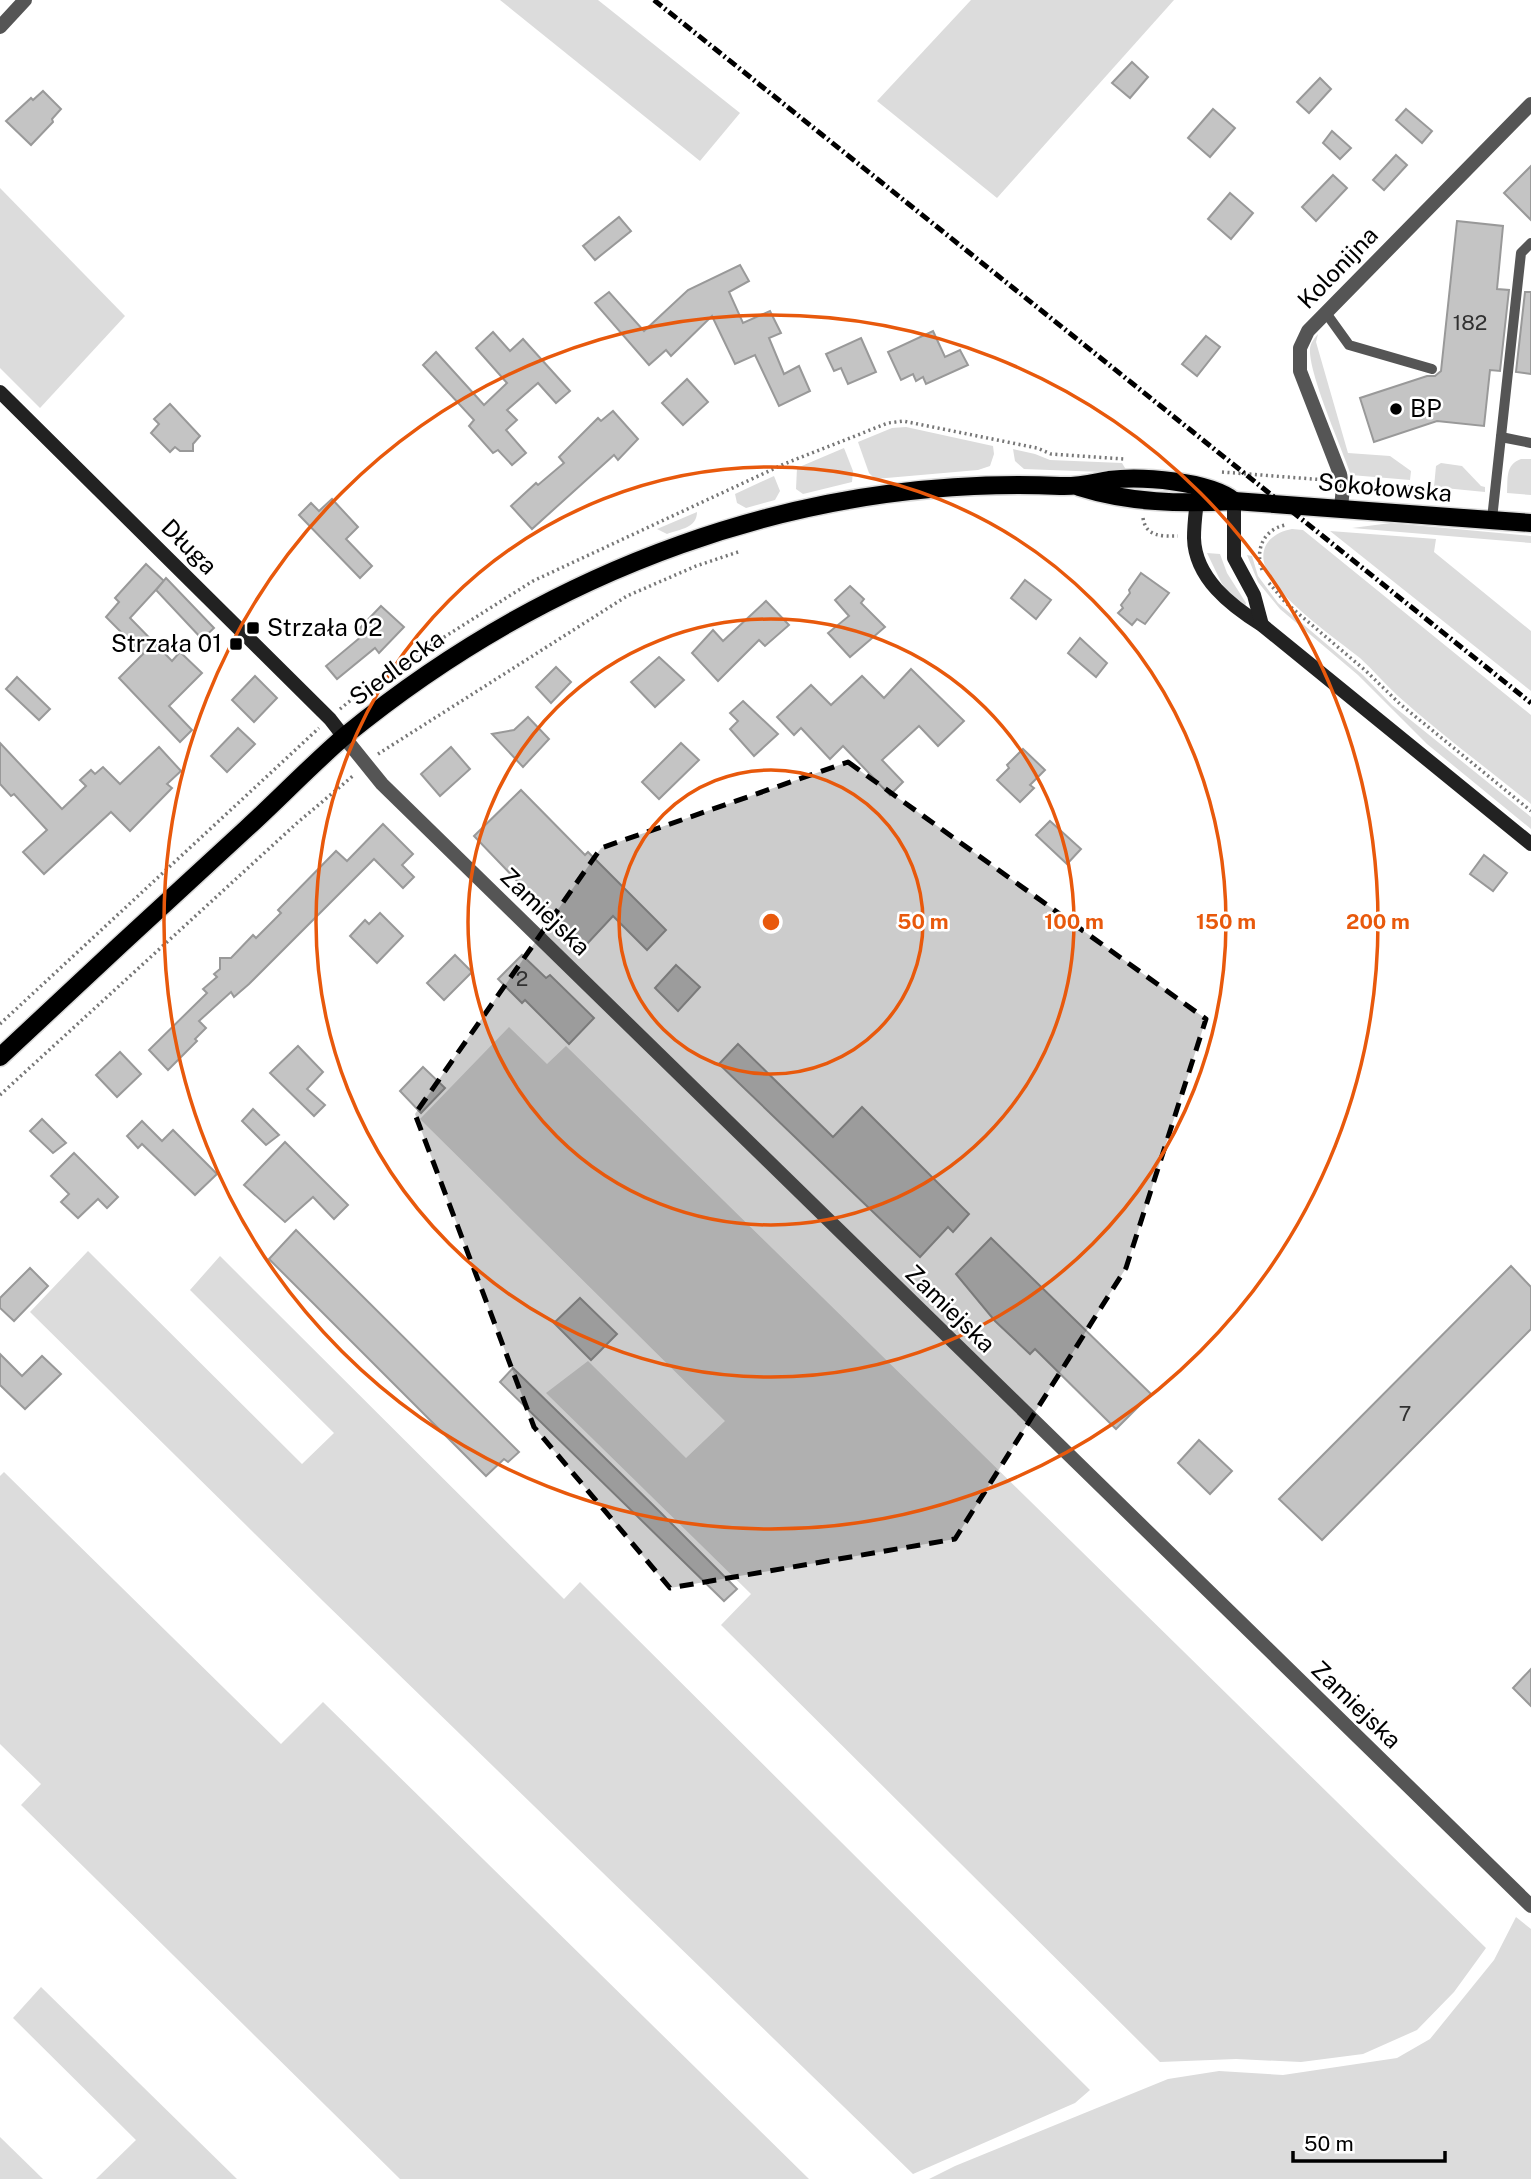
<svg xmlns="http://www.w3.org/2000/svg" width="1531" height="2179" font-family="'Public Sans',sans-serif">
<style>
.green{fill:#dcdcdc}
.building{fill:#c4c4c4;stroke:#999;stroke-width:2}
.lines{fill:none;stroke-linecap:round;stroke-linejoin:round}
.primary-casing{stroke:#dbdbdb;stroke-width:21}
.path{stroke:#777;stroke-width:3.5;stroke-dasharray:2 3.5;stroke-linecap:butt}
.lane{stroke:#555;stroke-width:10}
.street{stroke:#555;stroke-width:14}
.secondary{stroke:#222;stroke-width:14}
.primary{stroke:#000;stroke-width:18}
.rail{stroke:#000;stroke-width:5;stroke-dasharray:10 3.5 2 3.5;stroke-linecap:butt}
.marked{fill:#000;fill-opacity:0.2;stroke:#000;stroke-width:5;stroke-dasharray:14 9;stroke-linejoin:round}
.ring{fill:none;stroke:#e8590c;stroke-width:3.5}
.poi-dot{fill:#000;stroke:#fff;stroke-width:2.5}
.labels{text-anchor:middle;stroke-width:5;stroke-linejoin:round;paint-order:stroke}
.number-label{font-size:21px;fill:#313131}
.street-label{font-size:24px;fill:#000;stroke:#fff}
.poi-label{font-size:24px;fill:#000;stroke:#fff;text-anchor:start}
.centre{fill:#e8590c;stroke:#fff;stroke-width:3.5}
.ring-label{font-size:21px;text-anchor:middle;font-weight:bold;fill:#e8590c;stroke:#fff;stroke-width:5;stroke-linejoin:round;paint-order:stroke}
</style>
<rect width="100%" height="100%" fill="#fff"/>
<g class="green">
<path d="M500,0h98l142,113 -40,48z"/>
<path d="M971,0h203l-177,198 -120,-97z"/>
<path d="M0,188l125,128 -85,92 -40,-40z"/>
<path d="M1318,334l-2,8 32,111 42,3 21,15 -1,9 -59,-5c-9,-27 -43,-102 -41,-127 1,-6 4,-9 8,-14z"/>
<path d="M906,427l87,19 1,8 -4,12 -12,4 -103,9 -6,-6 -11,-31 34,-14z"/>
<path d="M844,448l9,23 -1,11 -49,12 -7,-5 1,-21z"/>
<path d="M1013,449l22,5 15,6 72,3 6,10 -104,-4 -9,-8z"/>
<path d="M1521,459h10v36l-24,-2c1,-15 -2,-28 14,-34z"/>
<path d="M1441,463l21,3 19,20 4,1v5l-51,-5 2,-21z"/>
<path d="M774,476l6,15 -5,9 -29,8 -9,-5 -2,-9z"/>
<path d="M697,512c0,16 -17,17 -30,22l-10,-5z"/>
<path d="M1391,523l140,13v7l-179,-15z"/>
<path d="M1292,529l11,1 228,185v89c-44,-36 -91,-70 -133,-108 -13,-12 -25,-26 -38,-38 -27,-22 -84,-60 -95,-92 -7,-21 9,-34 27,-37z"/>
<path d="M1330,531l106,8 -2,13 97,79v60z"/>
<path d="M1207,553l13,1 7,19 19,30 -1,4h-5l-18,-23z"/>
<path d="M1247,555l5,1 6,20 20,27 85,72 29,30 139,112v12l-104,-85 -69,-69 -78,-66 -22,-27z"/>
<path d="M509,1027l38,37 19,-18 920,902 -32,44 -37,38 -54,24 -62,8 -65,-3 -76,3 -439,-437 30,-31 -205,-201 42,-32 98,97 39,-37 -305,-302z"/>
<path d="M88,1251l214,213 32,-31 -144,-143 30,-34 344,343 16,-17 510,508 -15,13 -162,71 -590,-573 -293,-289z"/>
<path d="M4,1472l277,272 42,-42 486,477h-409l-379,-374 20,-21 -41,-40v-268z"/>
<path d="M1516,1917l15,12v250h-602l26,-13 213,-87 51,-8 64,4 114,-17 33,-19 64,-79z"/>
<path d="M41,1987l196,192h-141l40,-39 -123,-122z"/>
<path d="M0,2137l43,42h-43z"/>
</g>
<g class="building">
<path d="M1132,62l16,15 -18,21 -18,-15z"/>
<path d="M1320,78l11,11 -22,24 -12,-11z"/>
<path d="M43,91l18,18 -9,10 1,3 -22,23 -25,-24 25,-23 2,2z"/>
<path d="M1213,109l22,19 -25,29 -22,-19z"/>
<path d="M1406,109l26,22 -10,12 -26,-23z"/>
<path d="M1332,131l19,17 -11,11 -17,-16z"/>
<path d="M1396,155l11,10 -23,25 -11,-10z"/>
<path d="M1531,166v54l-27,-27z"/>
<path d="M1333,175l14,13 -31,33 -14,-14z"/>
<path d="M1230,193l23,20 -22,26 -23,-20z"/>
<path d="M619,217l12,14 -36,29 -12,-14z"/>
<path d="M1457,221l46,5 -6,63 12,1 -9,81 -10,-1 -6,56 -47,-5 -63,21 -14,-44 67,-22h8l6,-5z"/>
<path d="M740,265l9,16 -20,11 14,31 27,-12 11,22 -12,5 15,36 15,-8 11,25 -31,15 -24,-51 -20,9 -23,-48 -41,40 -5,-6 -17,15 -54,-62 14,-11 35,39 44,-41z"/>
<path d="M1525,292h6v82l-15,-2z"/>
<path d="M933,331l12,26 15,-7 8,15 -42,19 -3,-7 -7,4 -3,-7 -12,6 -13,-28z"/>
<path d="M493,332l17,19 13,-12 47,52 -14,12 -18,-20 -31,27 10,10 -11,10 20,23 -14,12 -14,-15 -5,3 -24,-27 5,-6 -51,-55 13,-13 48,53 23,-22 -31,-35z"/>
<path d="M1206,336l14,11 -23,29 -15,-12z"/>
<path d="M861,338l15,34 -28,12 -7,-16 -7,3 -8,-17z"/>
<path d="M687,379l21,23 -25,23 -21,-22z"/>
<path d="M170,404l30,32 -7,8v7h-13l-5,-4 -5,5 -19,-19 8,-9 -5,-5z"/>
<path d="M613,411l25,28 -20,21 -4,-5 -82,74 -21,-23 25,-23 2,2 26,-22 -5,-6 39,-39 3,3z"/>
<path d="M332,499l26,28 -12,12 26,27 -12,12 -61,-63 12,-12 8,8z"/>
<path d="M146,564l18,17 -34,37 42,43 8,-9 22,21 -33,33 23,24 -12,12 -61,-64 24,-24 -37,-37 13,-15 -4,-4z"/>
<path d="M1141,573l28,20 -24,31 -8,-5 -5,6 -14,-12 5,-5 -2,-3 9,-12 -1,-3z"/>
<path d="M166,578l48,50 -12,11 -46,-49z"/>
<path d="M1025,580l26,20 -15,19 -25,-21z"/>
<path d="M850,586l14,13 -3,4 24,24 -35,30 -22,-24 21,-17 -14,-16z"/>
<path d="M766,601l23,24 -24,21 -6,-6 -41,41 -26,-28 21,-23 10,11z"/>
<path d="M381,606l23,21 -25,26 -4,-5 -38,31 -11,-13 36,-30 -5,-5z"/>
<path d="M1080,638l27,25 -11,14 -28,-24z"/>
<path d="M659,657l25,23 -29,27 -24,-25z"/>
<path d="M556,667l15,15 -20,21 -15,-16z"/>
<path d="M911,669l53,52 -26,25 -19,-20 -37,34 21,22 -13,13 -47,-49 -13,13 -29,-31 -7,7 -17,-18 34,-32 20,20 31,-29 22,22z"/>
<path d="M255,676l22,22 -23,24 -22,-22z"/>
<path d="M17,677l33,32 -11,11 -33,-31z"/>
<path d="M743,701l35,33 -24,22 -24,-27 8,-8 -8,-8z"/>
<path d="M528,717l21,22 -26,28 -31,-33 22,-4z"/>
<path d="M238,728l17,16 -28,28 -16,-16z"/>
<path d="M0,743l62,66 24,-23 -6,-6 11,-10 4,4 8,-7 17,17 39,-37 22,24 -14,13 5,4 -42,43 -19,-19 -67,62 -21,-22 24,-22 -33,-36 -3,2 -11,-12z"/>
<path d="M681,743l18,17 -40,39 -17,-17z"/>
<path d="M451,747l19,22 -30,27 -19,-22z"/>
<path d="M1023,749l22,21 -15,15 4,3 -14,14 -23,-22 12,-12 -2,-3z"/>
<path d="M521,790l64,65 3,-3 78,78 -19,20 -34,-34 -28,30 -65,-62 -46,-48z"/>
<path d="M1050,821l31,28 -14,15 -31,-29z"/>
<path d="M383,824l30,30 -11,11 12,12 -11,11 -29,-29 -125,125 -15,13 -3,-5 -32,29 7,7 -11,11 2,2 -29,29 -19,-20 58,-57 -4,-4 14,-12 -3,-3 6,-5v-11h11l22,-23 3,3 25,-25 -3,-3 58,-59 11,10z"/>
<path d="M1484,855l23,18 -14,18 -23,-17z"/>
<path d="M380,913l23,23 -26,27 -27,-27 15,-16 4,4z"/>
<path d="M455,955l17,17 -28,28 -17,-17z"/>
<path d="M522,955l24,23 4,-3 44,43 -25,26 -44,-44 -3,3 -24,-24z"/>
<path d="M676,965l24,22 -22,24 -23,-23z"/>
<path d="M738,1044l95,93 29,-30 107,107 -16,18 -5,-5 -28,30 -201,-193z"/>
<path d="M298,1046l25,26 -16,17 18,16 -11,11 -44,-43z"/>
<path d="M120,1052l21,22 -24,23 -21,-22z"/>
<path d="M423,1067l22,21 -24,25 -21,-22z"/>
<path d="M253,1109l26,26 -13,10 -24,-24z"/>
<path d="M42,1119l24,24 -13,10 -23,-22z"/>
<path d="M142,1121l20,20 11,-11 44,44 -22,21 -53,-51 -4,4 -11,-12z"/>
<path d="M285,1142l63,63 -14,14 -21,-22 -28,25 -41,-37z"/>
<path d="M74,1153l44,44 -11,11 -9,-9 -20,19 -17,-16 8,-8 -18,-18z"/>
<path d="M296,1230l223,222 -11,10 -4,-3 -18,17 -217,-217z"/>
<path d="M991,1238l160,156 -35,35 -81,-80 -5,5 -35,-33 -39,-47z"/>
<path d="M1511,1266l20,21v42l-209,211 -43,-41z"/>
<path d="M30,1268l18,18 -34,35 -14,-13v-10z"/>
<path d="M580,1298l37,36 -26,26 -37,-37z"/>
<path d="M0,1354l22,22 20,-20 19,18 -36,35 -25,-24z"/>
<path d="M513,1368l147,144 77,77 -13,12 -224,-219z"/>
<path d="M1199,1440l33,31 -22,23 -32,-31z"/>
<path d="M1531,1669v37l-18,-18z"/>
</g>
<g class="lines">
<defs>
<g id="primary">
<path d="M1079,487c50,16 103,17 155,14l297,22"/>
<path d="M0,1057c82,-77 164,-153 247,-229 33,-30 65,-64 99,-93 202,-165 453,-260 714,-249 18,1 32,-3 49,-6 32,-4 100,1 125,21"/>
</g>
</defs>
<use href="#primary" class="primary-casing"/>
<g class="path">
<path d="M1222,472l104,8"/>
<path d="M1358,482l48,4 40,11"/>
<path d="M1143,518c3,19 18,18 35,18"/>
<path d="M1262,570c-7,-20 1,-40 23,-45"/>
<path d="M1269,583l17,20 80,68 34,33 131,107"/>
<path d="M340,709l33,-27 160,-101 251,-117 104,-41 15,-2 134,27 14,6 73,5"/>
<path d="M378,754l249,-158 69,-30 45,-15"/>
<path d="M0,1024l319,-296"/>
<path d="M0,1095l297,-272 57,-48"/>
</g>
<g class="lane">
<path d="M1326,313l23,32 83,24"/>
<path d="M1501,437l30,6"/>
<path d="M1492,519l29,-266 10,-10"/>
</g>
<g class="street">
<path d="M0,27l25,-27"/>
<path d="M1341,508l2,-21 -3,-13 -40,-103v-23l8,-17 223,-227"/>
<path d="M344,737l38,47 1149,1122"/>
</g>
<g class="secondary">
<path d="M0,392l330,327 14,18"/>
<path d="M1198,494c-2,14 -4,29 -4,44 1,40 37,68 68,87l269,219"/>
<path d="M1234,501v57l20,37 8,30"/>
</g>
<use href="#primary" class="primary"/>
<path class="rail" d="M654,0l877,703"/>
</g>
<path class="marked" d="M848,762l358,257 -80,249 -171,271 -285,49 -136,-161 -119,-313 186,-266z"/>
<g class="ring">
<circle cx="771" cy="922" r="152"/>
<circle cx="771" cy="922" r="303"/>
<circle cx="771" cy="922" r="455"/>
<circle cx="771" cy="922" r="607"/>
</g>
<g class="poi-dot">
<circle cx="1396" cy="409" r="7"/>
<rect x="246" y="621" width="14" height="14" rx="3.5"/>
<rect x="229" y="637" width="14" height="14" rx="3.5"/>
</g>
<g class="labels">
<g class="number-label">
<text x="1470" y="330">182</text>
<text x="522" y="986">2</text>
<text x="1405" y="1421">7</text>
</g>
<g class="street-label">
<text transform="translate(1338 268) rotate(-46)" y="8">Kolonijna</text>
<text transform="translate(1385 488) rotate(5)" y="8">Sokołowska</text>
<text transform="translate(189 547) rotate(45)" y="8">Długa</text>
<text transform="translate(397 668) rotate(-36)" y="8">Siedlecka</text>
<text transform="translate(545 912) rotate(44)" y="8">Zamiejska</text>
<text transform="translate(950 1309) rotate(44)" y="8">Zamiejska</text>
<text transform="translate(1356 1705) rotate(44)" y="8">Zamiejska</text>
</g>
<g class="poi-label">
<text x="1410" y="417">BP</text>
<text x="267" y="636">Strzała 02</text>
<text x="222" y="652" text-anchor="end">Strzała 01</text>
</g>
</g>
<circle cx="771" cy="922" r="10" class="centre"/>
<g class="ring-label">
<text x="923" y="929">50 m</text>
<text x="1074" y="929">100 m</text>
<text x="1226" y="929">150 m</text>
<text x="1378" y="929">200 m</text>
</g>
<path d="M1293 2151v10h152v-10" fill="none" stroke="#000000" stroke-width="3.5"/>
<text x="1304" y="2151" font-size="21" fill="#000000" stroke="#ffffff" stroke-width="5" paint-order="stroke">50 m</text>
</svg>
